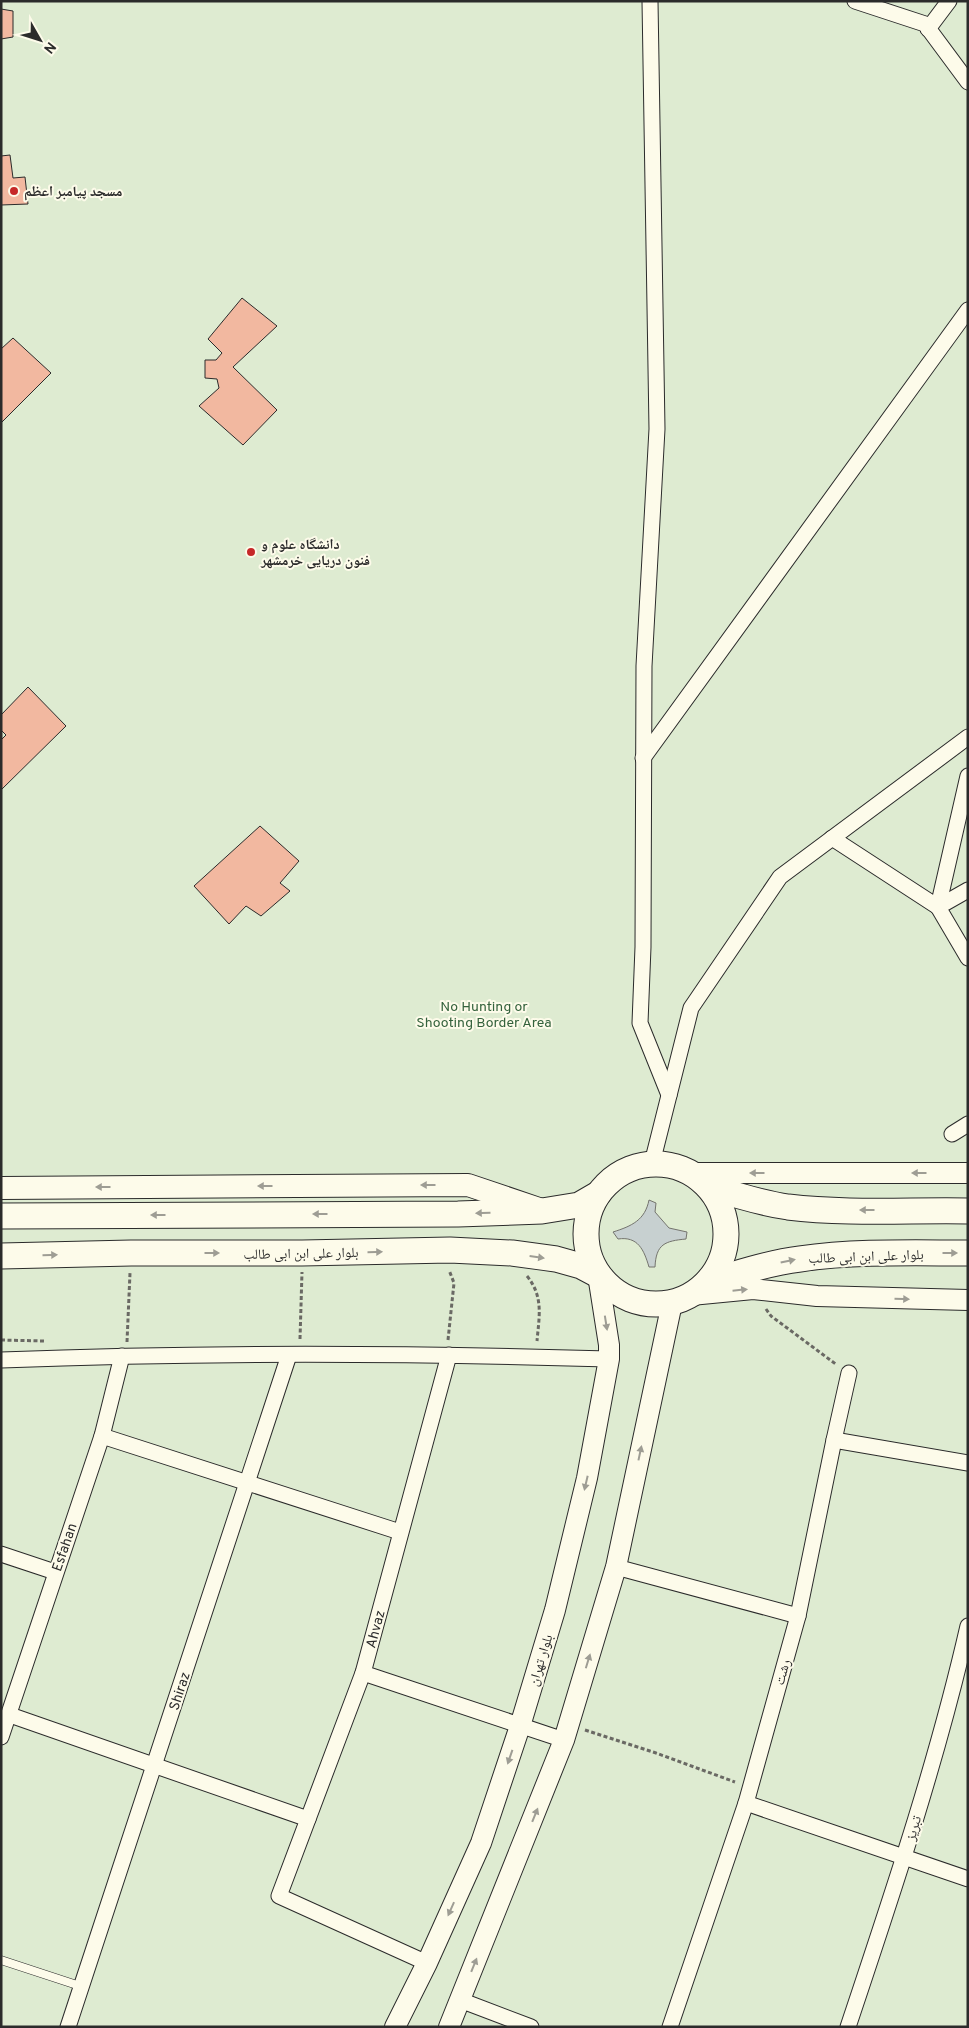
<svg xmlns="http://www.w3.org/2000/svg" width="969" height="2028" font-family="Overpass,'Noto Naskh Arabic',sans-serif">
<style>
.green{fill:#deebd1;stroke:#74746e}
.water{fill:#c7d0d0;stroke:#74746e}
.building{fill:#f2b8a0;stroke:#2b2b2b}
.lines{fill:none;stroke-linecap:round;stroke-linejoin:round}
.service-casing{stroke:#2b2b2b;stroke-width:9}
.minor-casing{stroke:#2b2b2b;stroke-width:17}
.tertiary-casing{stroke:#2b2b2b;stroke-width:22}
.secondary-casing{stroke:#2b2b2b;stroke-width:24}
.primary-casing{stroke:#2b2b2b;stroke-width:27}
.path{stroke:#6a6964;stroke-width:3;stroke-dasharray:4 2.5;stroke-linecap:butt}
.service{stroke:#fdfbea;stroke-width:8}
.minor{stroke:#fdfbea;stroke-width:15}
.tertiary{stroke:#fdfbea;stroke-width:20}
.secondary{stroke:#fdfbea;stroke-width:22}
.primary{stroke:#fdfbea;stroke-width:25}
.oneway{fill:#9e9d94}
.poi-dot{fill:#c62828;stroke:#fdfbea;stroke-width:2}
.labels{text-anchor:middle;stroke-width:4;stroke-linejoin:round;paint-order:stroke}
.poi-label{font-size:14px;font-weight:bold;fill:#2b2b2b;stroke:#fdfbea;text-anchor:start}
.park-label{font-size:14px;fill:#34623c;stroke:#fdfbea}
.street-label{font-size:14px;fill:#2b2b2b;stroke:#fdfbea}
</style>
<rect width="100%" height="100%" fill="#fdfbea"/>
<rect class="green" x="1" y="1" width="967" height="2026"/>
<path class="water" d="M649,1200l7,3 -1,9 14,16 18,4 -1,7c-21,2 -30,5 -31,28h-6c-5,-17 -11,-31 -31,-28l-5,-7c19,-6 32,-12 36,-32z"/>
<g class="building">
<path d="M1,9l12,2v26l-12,2z"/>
<path d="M10,155l3,23 12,-1 3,27 -27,1v-49z"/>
<path d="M242,298l35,28 -44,41 44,43 -34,35 -44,-39 20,-18 -2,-9 -12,-1v-18h11l6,-7 -14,-14z"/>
<path d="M13,338l38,35 -50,50v-74z"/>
<path d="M28,687l38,39 -65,64v-50l5,-5 -5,-5v-15z"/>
<path d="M260,826l39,35 -19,22 10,8 -29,25 -15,-10 -17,18 -35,-38z"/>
</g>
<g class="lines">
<defs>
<path id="service" d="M1,1960l79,26"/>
<g id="minor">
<path d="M650,1l7,428 -13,237 -1,281 -3,76 29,72"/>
<path d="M855,1l70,23 43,58"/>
<path d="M928,29l21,-28"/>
<path d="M643,758l325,-448"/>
<path d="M832,838l106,69 30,-131"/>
<path d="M968,890l-30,17 30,51"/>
<path d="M952,1134l16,-10"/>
<path d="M652,1163l39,-155 89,-131 188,-140"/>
<path d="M1,1360c203,-8 406,-7 608,-1"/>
<path d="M102,1436l298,96"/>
<path d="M834,1440l15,-67"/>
<path d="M1,1554l54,18"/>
<path d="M616,1567l182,49"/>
<path d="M363,1673l201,67"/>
<path d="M10,1715l298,104"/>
<path d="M1,1737l101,-301 20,-80"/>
<path d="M746,1803l222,76"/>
<path d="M427,1963l-148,-67 84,-223 86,-318"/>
<path d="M460,2000l71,27"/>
<path d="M68,2027l221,-672"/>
<path d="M670,2027l76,-224 52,-187 36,-176 134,23"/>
<path d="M848,2027c44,-132 89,-265 120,-401"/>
</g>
<g id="tertiary">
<path d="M693,1173h275"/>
<path d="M691,1295l62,-6 64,7 151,4"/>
<path d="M395,2027l32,-64 54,-120 39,-117 35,-116 32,-132 22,-119v-14l-11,-70"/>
<path d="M449,2027l115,-287 52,-173 56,-264"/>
</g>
<path id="secondary" d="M1,1188l467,-3 71,24"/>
<g id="primary">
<circle cx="656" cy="1234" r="70"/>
<path d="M710,1187c25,8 51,16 78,20 59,7 120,3 180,4"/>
<path d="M1,1216l457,-2 84,-3 37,-6 19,-11"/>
<path d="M1,1256l130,-3h171l148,-3 62,3 44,6 25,7 17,9"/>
<path d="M708,1282c30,-9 60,-19 92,-23 55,-8 112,-6 168,-6"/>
</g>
</defs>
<use href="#service" class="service-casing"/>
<use href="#minor" class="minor-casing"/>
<use href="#tertiary" class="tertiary-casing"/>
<use href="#secondary" class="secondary-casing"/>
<use href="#primary" class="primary-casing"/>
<g class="path">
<path d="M527,1276c17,21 12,41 10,65"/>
<path d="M766,1309l5,7 66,49"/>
<path d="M300,1339l2,-67"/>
<path d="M1,1340l43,1"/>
<path d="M448,1340l6,-57 -5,-13"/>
<path d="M127,1342l3,-69"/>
<path d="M585,1730l71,23 79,29"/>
</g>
<use href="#service" class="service"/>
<use href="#minor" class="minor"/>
<use href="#tertiary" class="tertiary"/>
<use href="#secondary" class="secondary"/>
<use href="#primary" class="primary"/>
</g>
<defs><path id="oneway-solid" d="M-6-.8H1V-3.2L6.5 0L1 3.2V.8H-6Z" transform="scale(1.25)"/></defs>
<g class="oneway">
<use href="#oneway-solid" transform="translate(757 1173) rotate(180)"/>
<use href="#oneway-solid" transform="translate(919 1173) rotate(180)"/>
<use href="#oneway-solid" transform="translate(428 1185) rotate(180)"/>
<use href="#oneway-solid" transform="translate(265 1186) rotate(180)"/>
<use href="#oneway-solid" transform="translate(103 1187) rotate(180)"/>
<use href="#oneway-solid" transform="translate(867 1210) rotate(-180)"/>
<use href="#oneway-solid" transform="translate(483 1213) rotate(178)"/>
<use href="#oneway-solid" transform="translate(320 1214) rotate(180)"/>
<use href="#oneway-solid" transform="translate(158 1215) rotate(180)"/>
<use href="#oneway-solid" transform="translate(375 1252) rotate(-1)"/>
<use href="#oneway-solid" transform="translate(212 1253)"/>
<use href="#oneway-solid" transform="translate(950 1253)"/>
<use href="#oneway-solid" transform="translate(50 1255) rotate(-2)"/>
<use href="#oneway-solid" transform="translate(537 1257) rotate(8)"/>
<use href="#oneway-solid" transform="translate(788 1261) rotate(-12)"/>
<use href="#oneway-solid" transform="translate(740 1290) rotate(-6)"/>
<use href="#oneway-solid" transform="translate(902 1299) rotate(2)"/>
<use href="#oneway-solid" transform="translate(606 1323) rotate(81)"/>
<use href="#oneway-solid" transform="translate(640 1453) rotate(-78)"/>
<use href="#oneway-solid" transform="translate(586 1483) rotate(103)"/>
<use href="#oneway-solid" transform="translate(588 1661) rotate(-73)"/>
<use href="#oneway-solid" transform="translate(510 1757) rotate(109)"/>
<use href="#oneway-solid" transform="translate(535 1815) rotate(-68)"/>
<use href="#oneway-solid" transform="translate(451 1909) rotate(114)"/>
<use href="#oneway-solid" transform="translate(474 1965) rotate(-68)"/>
</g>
<g class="poi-dot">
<circle cx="14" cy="191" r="5"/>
<circle cx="251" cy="552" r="5"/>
</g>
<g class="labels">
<g class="poi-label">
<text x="24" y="196">مسجد پیامبر اعظم</text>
<text x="261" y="549">دانشگاه علوم و<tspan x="261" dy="16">فنون دریایی خرمشهر</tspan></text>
</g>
<g class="park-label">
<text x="484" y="1011">No Hunting or<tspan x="484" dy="16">Shooting Border Area</tspan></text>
</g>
<g class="street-label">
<text transform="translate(301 1253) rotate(-1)" y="5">بلوار علی ابن ابی طالب</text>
<text transform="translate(866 1256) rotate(-2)" y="5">بلوار علی ابن ابی طالب</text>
<text transform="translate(64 1547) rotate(-71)" y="5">Esfahan</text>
<text transform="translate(375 1629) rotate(-75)" y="5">Ahvaz</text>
<text transform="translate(540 1660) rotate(-73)" y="5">بلوار تهران</text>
<text transform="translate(782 1672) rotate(-74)" y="5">رشت</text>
<text transform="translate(179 1691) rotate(-72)" y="5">Shiraz</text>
<text transform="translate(913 1828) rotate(-74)" y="5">تبریز</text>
</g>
</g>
<rect width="969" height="2028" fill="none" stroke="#2b2b2b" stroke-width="5"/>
<g transform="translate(40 40) rotate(129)" stroke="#fdfbea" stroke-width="4" paint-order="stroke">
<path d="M0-4L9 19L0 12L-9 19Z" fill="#2b2b2b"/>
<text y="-8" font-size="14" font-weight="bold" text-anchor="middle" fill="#2b2b2b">N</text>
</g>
</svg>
